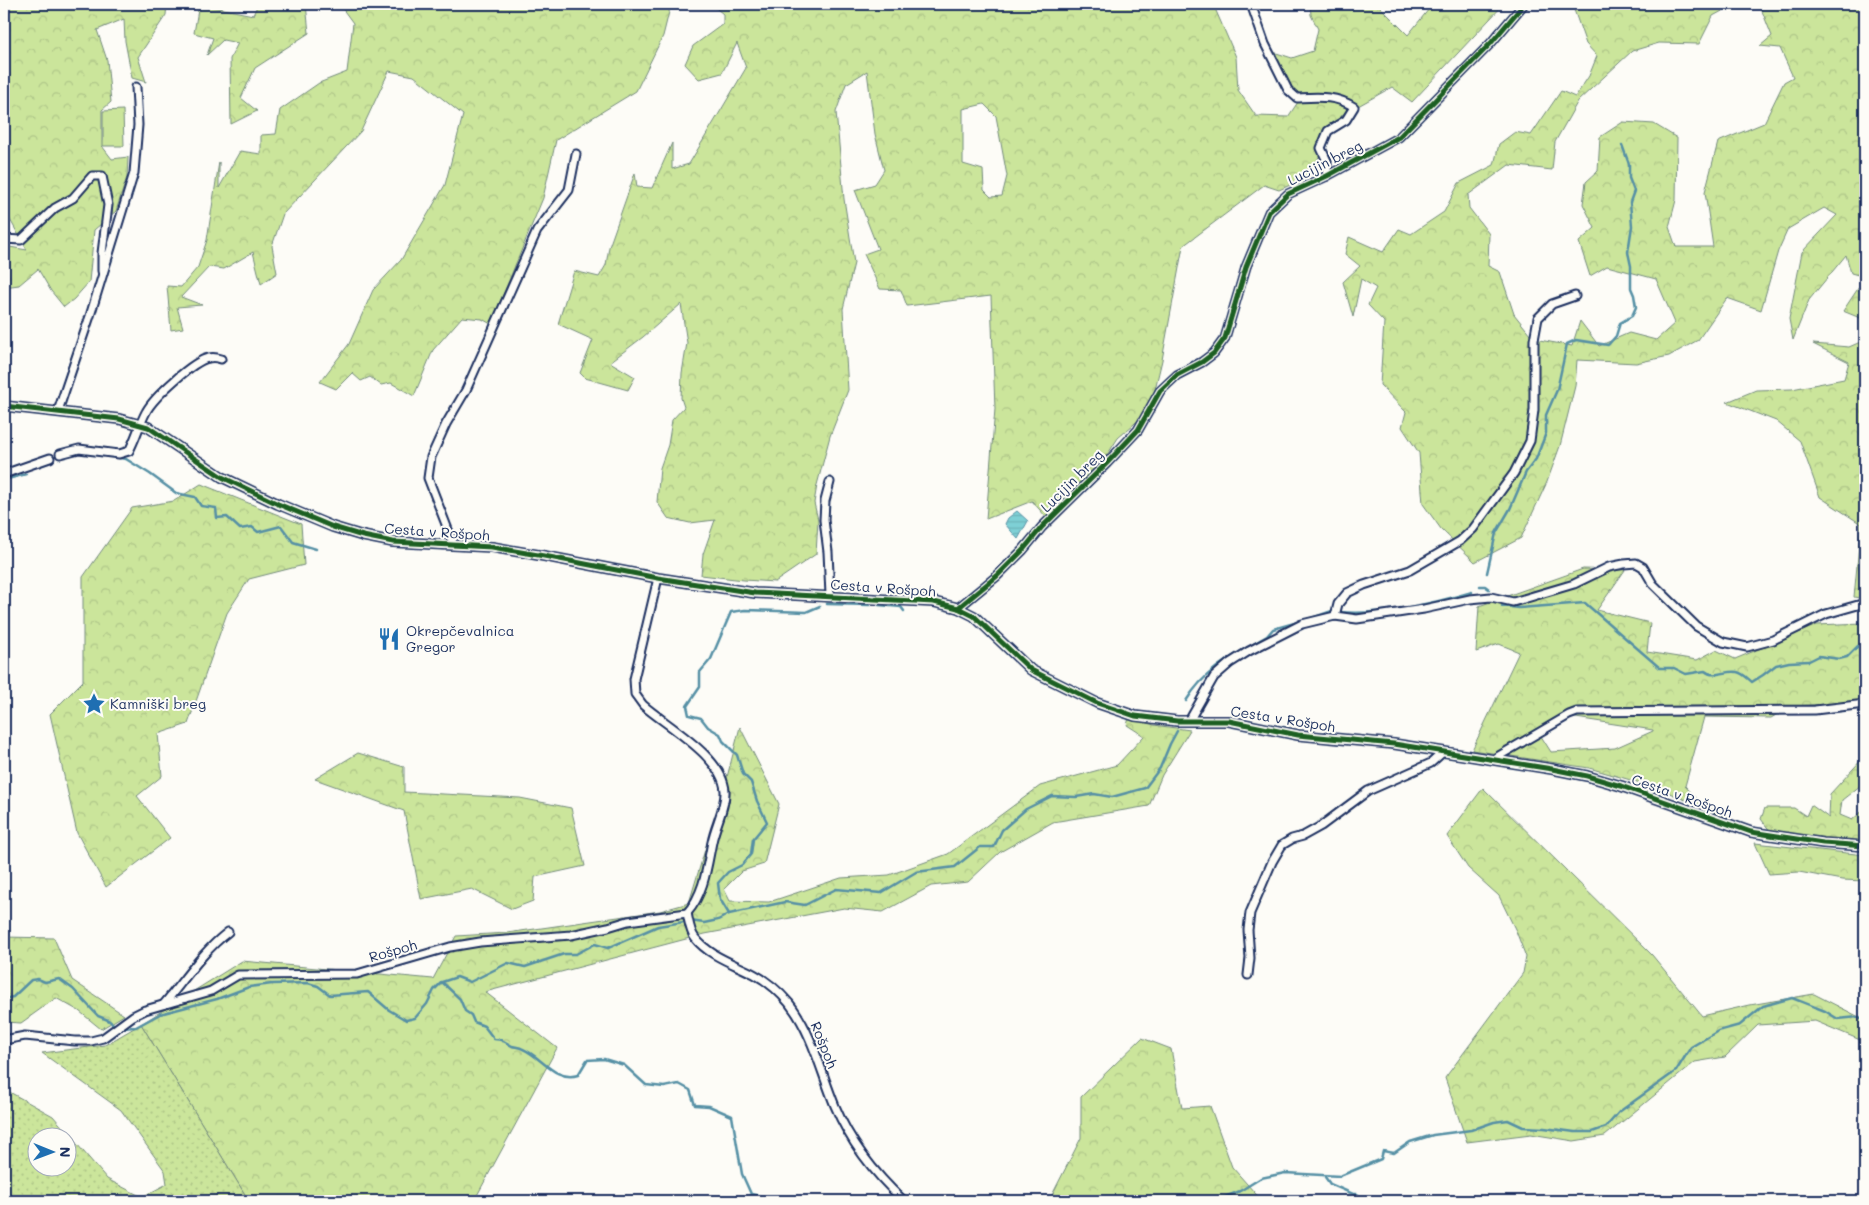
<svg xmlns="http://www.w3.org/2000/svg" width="1869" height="1205" font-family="Mali,sans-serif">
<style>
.forest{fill:url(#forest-crowns);stroke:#738a7c;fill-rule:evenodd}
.park{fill:url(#park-dots);stroke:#738a7c;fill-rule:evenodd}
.pitch{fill:#cbe59b;stroke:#738a7c}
.water{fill:url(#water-rules);stroke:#5690a5}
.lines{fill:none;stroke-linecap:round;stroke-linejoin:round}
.stream{stroke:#5690a5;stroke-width:2.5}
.minor-casing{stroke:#1b2f5e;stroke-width:11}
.tertiary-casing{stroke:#1b2f5e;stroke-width:12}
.minor{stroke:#fdfcf7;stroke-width:7}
.tertiary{stroke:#fdfcf7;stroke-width:9}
.cycleway-casing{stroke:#fdfcf7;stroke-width:8}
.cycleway{stroke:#1b5e20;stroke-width:5}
.labels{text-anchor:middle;stroke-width:4;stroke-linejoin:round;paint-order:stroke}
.street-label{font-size:14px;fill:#1b2f5e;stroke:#fdfcf7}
.poi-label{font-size:14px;fill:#1b2f5e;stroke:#fdfcf7;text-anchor:start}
</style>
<defs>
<pattern id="forest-crowns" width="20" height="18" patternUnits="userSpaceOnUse" patternTransform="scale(1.25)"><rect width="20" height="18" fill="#cbe59b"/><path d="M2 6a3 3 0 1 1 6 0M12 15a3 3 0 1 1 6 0" fill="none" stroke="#aec588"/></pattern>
<pattern id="park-dots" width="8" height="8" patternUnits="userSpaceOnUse" patternTransform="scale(1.25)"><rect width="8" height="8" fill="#cbe59b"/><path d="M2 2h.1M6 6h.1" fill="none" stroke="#aec588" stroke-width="1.8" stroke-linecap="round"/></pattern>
<pattern id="water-rules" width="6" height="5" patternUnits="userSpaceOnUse" patternTransform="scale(1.25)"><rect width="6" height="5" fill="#7ed0d5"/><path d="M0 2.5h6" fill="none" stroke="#6cb3b9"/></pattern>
</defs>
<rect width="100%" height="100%" fill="#fdfcf7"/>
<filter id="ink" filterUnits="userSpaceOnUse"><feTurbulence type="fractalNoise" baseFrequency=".02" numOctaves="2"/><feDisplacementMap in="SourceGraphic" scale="10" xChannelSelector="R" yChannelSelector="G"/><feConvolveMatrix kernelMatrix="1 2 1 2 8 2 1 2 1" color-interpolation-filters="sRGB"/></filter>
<g filter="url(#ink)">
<g class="forest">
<path d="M4,4h63l2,4 15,-4h83l-1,11 -28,42 8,25 -14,-4 -7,-37 -1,-22 -27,11 10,30 4,42 -9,8v36l10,13 16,-2 -1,20 -11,34 -22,19 -5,52 -15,17 -10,8 -13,-16 -13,-22 -19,16 -15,2v-41l23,4 -23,-41z"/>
<path d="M199,4l54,11 5,-11h48l3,29 -54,35 -14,30 16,13 -26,13 -1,-65 8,-16 -15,-3 -16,15 6,-17 -19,-5z"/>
<path d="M339,4h332l-8,32 -27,55 -80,49 -13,58 -52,126 -9,-5 -20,-2 -29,33 -19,46 -23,-13 -10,2 -11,-8 -9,4 -9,-8 -16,16 -16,-7 29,-38 24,-54 28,-30 44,-75 18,-70 -49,-39 -25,-5 -28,60 -78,83 -11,32 5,27 -16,11 -8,-32 -29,17 -15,-2 -28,30 21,8 -25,2 6,21 -12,2 -4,-44 14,1 17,-20 9,-27 12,-78v26l21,-37 21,3v-19l15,-1 4,-24 39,-27 28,-11 6,-49z"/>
<path d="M711,4h502l23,53 2,33 18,26 32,1 12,-18 -33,-49 25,8 21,-7 5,-22 -7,-14 -1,-11h67l31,31 25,-31h71l-92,98 -20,-15 -50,28 -34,62 -29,13 -15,-5 -81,61 -21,114 -12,50 -32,28 -16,25 -55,55 -15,-17 -46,18 9,-110 -4,-113 -84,10 -6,-16 -21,-1 -16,-35 14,-5 -23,-59 20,-6 9,-14 -9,-36 -8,-63 -21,13 -10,28 8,87 10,64 -11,46 5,81 -18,46 -13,49 -3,18 4,17 -2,34 -41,28 -31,-2 -43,-5 2,-21 12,-34 -25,3 -22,-5 -11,-16 3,-34 8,-23 4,-25 12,-13 -3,-9 1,-25 5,-30 -6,-39 -38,33 -33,25 25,15 -7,13 -43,-12 -5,-5 13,-33 -35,-16 16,-53 25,6 7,-12 3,-18 26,-74 2,14 15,1 20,-45v26l17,-5 57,-96 -9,-25 -15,30 -23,6 -14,-15 8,-18 30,-22v-10zM984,104l12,12 11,60 -5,20 -11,1 -7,-7 -1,-20 -20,-6v-55z"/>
<path d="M1572,4h163l-22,12 -14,28 -40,-1 -27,8 -54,50 -23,41 -3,28 -43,-5 -41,30 1,13 20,26 -1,32 12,6 14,42 20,25 38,7 8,-25 19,25 30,-13 27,7 19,-17 -19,-44 -49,-13 -17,10 -11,-34 16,-14 -12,-24 3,-22 12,-11 2,-34 23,-15 31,2 23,14 -1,62 -7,27 7,20h37l-8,-55 13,-50 46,-19 20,-41 9,-5 -13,-29 -20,-2 12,-10 -12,-30 -3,-2h108v273l-14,-4 -5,-18 -37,45 -16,40 -4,-21 13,-67 35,-37 -13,-7 -36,21 -10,22 -17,59 -34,-12 -29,42 -29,16 -33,7 -59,-3 -2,26 -15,60 -13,36 -26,56 -46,24 -34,-33 -18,-25 -4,-51 -17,-26 4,-15 -26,-27 4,-63 -16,-17 8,-17 -15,-9 -8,38 -10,-35 17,-16 -15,-12 4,-17 34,15 16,-23 12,5 33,-22 15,-29 35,-18 5,-21 16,-12 16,3 30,-44 14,6 14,-21 8,-20 -11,-12z"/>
<path d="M1865,278v42l-22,-9z"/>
<path d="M1865,340v259l-11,-2 7,-73 -41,-27 -20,-56 -24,-20 -49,-19 29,-12 36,-1 52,-10 5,-17 -36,-18 36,3z"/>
<path d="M201,484l100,40 3,41 -55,14 -22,34 -39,111 -30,10 4,42 -25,20 33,42 -64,49 -29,-54 -27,-119 33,-33v-104l49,-69 42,-7z"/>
<path d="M1583,569l42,1 -28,40 53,13 -3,29 50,8 19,-10 19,9 82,-34 46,-2 2,-8v87l-73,4 -21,12 -67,-1 -19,69 16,17 35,19 -78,-34 -69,-20 -117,-18 47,-98 -20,-8 -23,8 3,-46zM1563,716l90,14v1l-38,17 -64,4 -12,-19z"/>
<path d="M1129,718l25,7 36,5 -28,45 -13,31 -96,16 -53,30 -32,30 -37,4 -48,26 -39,-4 -139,26 -220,58 72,56 -83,153h-225l-108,-177 101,-63 191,18 23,-43 51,-3 153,-22 29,-8 21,-70 7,-17 23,-89 39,77 -15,60 -22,7 -18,18 6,12 39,1 72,-24 48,-3 59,-21 92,-68 77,-21 27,-29 -17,-11z"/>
<path d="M358,753l46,14v25l116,6 51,10 14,58 -50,11 -2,24 -21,8 -40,-20 -51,10 -17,-88 -89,-32z"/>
<path d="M1865,756v26l-23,18 -2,15 12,5 13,-11v34l-53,-4 -42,-8 -9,-12 4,-11h29l12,8 5,-11 18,13 1,-24z"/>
<path d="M1483,788l169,167 50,61 48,-11 64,-11 51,26v22l-50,-21 -57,4 -33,32 -30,5 -90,74 -31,5 -43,-7 -64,8 -22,-64 78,-105 3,-16 -10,-26 -17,-35 -31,-28 -21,-32z"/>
<path d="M1755,843l110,12v26l-23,-1 -43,-8 -30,2z"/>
<path d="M4,937l50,1 18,42 52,35 -23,14 -22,-18 -23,-13 -35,25 -17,-1z"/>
<path d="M1142,1038l29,11 11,59 28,-2 22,61 30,34h-213l32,-63v-41z"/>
</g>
<path class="park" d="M141,1024l108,177h-183l-2,-3 -7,3h-53v-112l49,27 54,63 35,18 25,-13 -2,-13 -44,-61 -79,-57 63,-8zM38,1138h30v30h-30z"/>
<path class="pitch" d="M123,110l1,36h-21v-35z"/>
<path class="water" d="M1017,511l11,10 -10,18 -13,-15 3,-6z"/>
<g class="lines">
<g class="stream">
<path d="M87,453l39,6 24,15 26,19 19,4 6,9 15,2 1,10 10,-1 13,12 12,-2 6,5 23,-6 12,16 23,7"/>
<path d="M4,480l22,-6"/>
<path d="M1487,573l9,-40 14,-24 16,-37 10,-13 10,-26v-18l11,-25 10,-46 9,-4 32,5 8,-9 4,-13 12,-7 4,-9 -2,-12 -3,-7v-22l-3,-14 4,-26 -2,-24 4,-11 -5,-13v-14l-7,-19"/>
<path d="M1480,586h5l4,3"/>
<path d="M827,604l43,1"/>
<path d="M879,605l22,2 3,4"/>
<path d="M1502,606l17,2 66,-5 75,65h14l12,6 19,-3c9,8 21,-1 32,1 6,1 10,6 15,10l11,-7 13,-10 13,-3 20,-1 10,-5 20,3 8,-2 11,-11 7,-2"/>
<path d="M1340,612c36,4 96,-9 132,-20"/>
<path d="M1303,621l29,-10"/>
<path d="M1186,701c20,-33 49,-46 81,-65l6,-7 25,-7"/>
<path d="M729,914l-9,-15 -2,-16 10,-11 14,-7 9,-11 2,-15 14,-17 -10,-21 -6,-19 -8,-8 -6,-19 -14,-14 -3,-7 -12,-7 -7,-9 -12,-3 -2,-9 13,-19v-15l11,-13 20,-47 14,-2 61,2 14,-6"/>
<path d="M442,982l18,17 5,12 6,4 3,7 10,4 10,13c10,1 9,2 18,7 3,1 8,1 11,3 19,8 32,33 55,26l9,-15 17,-1 20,6 22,20 18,2 15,-3 11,6 5,15 14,1 23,10 10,58 9,20 16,4 28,1 1,2"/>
<path d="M4,999l9,-2 18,-17 7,-1 7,3 14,-3 14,10 25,27 10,4 8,6"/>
<path d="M121,1028l15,-1 24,-13 57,-15 32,-12 23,-3 36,-1 10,3 12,9 38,-3 21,18 17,10 9,-2 12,-14 7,-14 8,-8 15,-5 13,5 38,-19 17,4 39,-13h12l19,-10 13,4 50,-22 32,-5 14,2 14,-3 11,-6 56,-12 20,3 31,-16 45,4 35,-21 39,-5 25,-20h14l8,-17 24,-21 26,-13 24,1 18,-3 18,3 33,-9 15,-20 10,-24 7,-13"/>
<path d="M1325,1177l5,7 23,10h4l8,7"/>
<path d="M1215,1201l25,-10 21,-13 24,-5 55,3 41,-17 2,-8 11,2 16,-11 23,-7 38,-5 23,-8 14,-2 15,7 21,1 31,4h17l14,-5 13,-15 57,-41 15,-24 27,-16 22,-6 23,-19 29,-8 33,13 13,8 20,-2 7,2"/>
</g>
<defs>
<g id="minor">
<path d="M1251,4l14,40 23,46 9,8c21,-1 39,-3 57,9l-8,13 -18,11 -7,17 6,13v15"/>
<path d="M4,239l17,1 34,-32 18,-10 19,-22h10l6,29 -6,48v18"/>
<path d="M58,411l32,-95 44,-143 4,-48 -2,-38"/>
<path d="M60,454l19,-5 40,5 10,-3c7,-13 10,-26 17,-39 7,-14 48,-52 63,-54 4,-1 9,0 12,1"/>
<path d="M4,474l46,-16"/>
<path d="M830,482l-5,19 -1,19 4,32 2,43"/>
<path d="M454,545l-26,-67 3,-21 15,-33 20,-34 71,-159 32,-41 7,-36"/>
<path d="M658,578l-24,101 1,15 8,11c24,21 80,52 82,86 1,15 -10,35 -13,51 -5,25 -8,52 -25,71"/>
<path d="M958,608l39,-32 26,-26 19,-23 65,-64 31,-33 22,-39 17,-16 25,-13 12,-9 11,-15 21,-71 23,-55 19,-18 39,-18 72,-39 92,-94 33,-39"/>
<path d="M1335,616l3,-12 9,-11 17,-8 46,-15 50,-29 13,-12 41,-56 16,-32 4,-31v-70l4,-22 14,-14 23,-8"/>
<path d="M1189,721l25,-44 16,-14 19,-12 53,-27 33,-8 22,3 67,-10 46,-10 21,-2 22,5 61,-18 35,-17 15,-3 12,-1 7,4 10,17 43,42 27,16 24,5 26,-7 53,-26 39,-11"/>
<path d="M1496,760l1,-3 72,-42 8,-3 238,-2 50,-6"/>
<path d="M687,913c2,9 3,19 8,25 14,18 40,26 59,36 13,7 25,17 35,29 23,29 32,69 46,103 15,36 41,69 69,95"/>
<path d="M1248,975l2,-17 -2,-28 2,-17 22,-51 10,-17 10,-6 11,-3 18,-10 47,-35 63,-28 11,-10"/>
<path d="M164,1004c21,-25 38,-52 64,-72"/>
<path d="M4,1040l21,-4 50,5h16l12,-3 30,-22 12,-6 66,-19 27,-16 119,-1 93,-27 30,-5 91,-7 37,-8 20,-6 59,-8"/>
</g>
<path id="tertiary" d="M4,406l115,13 29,8 74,50 56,27 55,23 30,9 30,6 99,5 52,9 114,22 97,15 179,9 24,6 16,8 57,54 66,33 38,13 42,5h52l69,14 96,9 158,25 35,7 34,10 130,46 72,11 42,3"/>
</defs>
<use href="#minor" class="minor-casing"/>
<use href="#tertiary" class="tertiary-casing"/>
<use href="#minor" class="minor"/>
<use href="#tertiary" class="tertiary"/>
<defs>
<g id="cycleway">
<path d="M4,406l115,13 29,8 74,50 56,27 55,23 30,9 30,6 99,5 52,9 114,22 97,15 179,9 24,6 16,8 57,54 66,33 38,13 42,5h52l69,14 96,9 158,25 35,7 34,10 130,46 72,11 42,3"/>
<path d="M958,608l39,-32 26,-26 19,-23 65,-64 31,-33 22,-39 17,-16 25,-13 12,-9 11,-15 21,-71 23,-55 19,-18 39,-18 72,-39 92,-94 33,-39"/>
</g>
</defs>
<use href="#cycleway" class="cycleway-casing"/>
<use href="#cycleway" class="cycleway"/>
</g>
</g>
<defs>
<symbol id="restaurant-bare" viewBox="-9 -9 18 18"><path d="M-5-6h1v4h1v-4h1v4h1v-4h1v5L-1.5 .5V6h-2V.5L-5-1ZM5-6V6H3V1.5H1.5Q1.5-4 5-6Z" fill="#1f6fb2" stroke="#fdfcf7" stroke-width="2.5" paint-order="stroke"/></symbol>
<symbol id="sight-bare" viewBox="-9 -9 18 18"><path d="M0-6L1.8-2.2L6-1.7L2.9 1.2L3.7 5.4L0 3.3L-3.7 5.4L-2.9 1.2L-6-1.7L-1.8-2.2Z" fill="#1f6fb2" stroke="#fdfcf7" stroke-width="2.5" paint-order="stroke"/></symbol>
</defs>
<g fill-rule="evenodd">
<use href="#restaurant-bare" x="373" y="623" width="32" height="32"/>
<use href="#sight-bare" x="78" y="688" width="32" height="32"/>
</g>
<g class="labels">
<g class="street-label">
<text transform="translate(1325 163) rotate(-27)" y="5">Lucijin breg</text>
<text transform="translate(1072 481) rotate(-45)" y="5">Lucijin breg</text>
<text transform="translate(437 532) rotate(4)" y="5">Cesta v Rošpoh</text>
<text transform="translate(883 588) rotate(4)" y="5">Cesta v Rošpoh</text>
<text transform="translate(1283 719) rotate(9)" y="5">Cesta v Rošpoh</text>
<text transform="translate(1682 796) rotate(19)" y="5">Cesta v Rošpoh</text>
<text transform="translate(393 951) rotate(-16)" y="5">Rošpoh</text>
<text transform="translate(824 1045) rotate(68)" y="5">Rošpoh</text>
</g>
<g class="poi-label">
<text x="406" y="636">Okrepčevalnica<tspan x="406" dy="16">Gregor</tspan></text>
<text x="110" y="709">Kamniški breg</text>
</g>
</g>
<rect width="1869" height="1205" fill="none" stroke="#fdfcf7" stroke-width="20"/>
<rect x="10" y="10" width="1849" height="1185" fill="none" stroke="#1b2f5e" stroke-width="2" filter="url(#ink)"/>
<g transform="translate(52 1152) rotate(91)"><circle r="24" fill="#fdfcf7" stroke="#a3aaba"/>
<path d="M0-4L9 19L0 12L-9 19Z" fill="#1f6fb2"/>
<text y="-8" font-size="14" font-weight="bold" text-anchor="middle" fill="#1b2f5e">N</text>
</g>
</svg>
